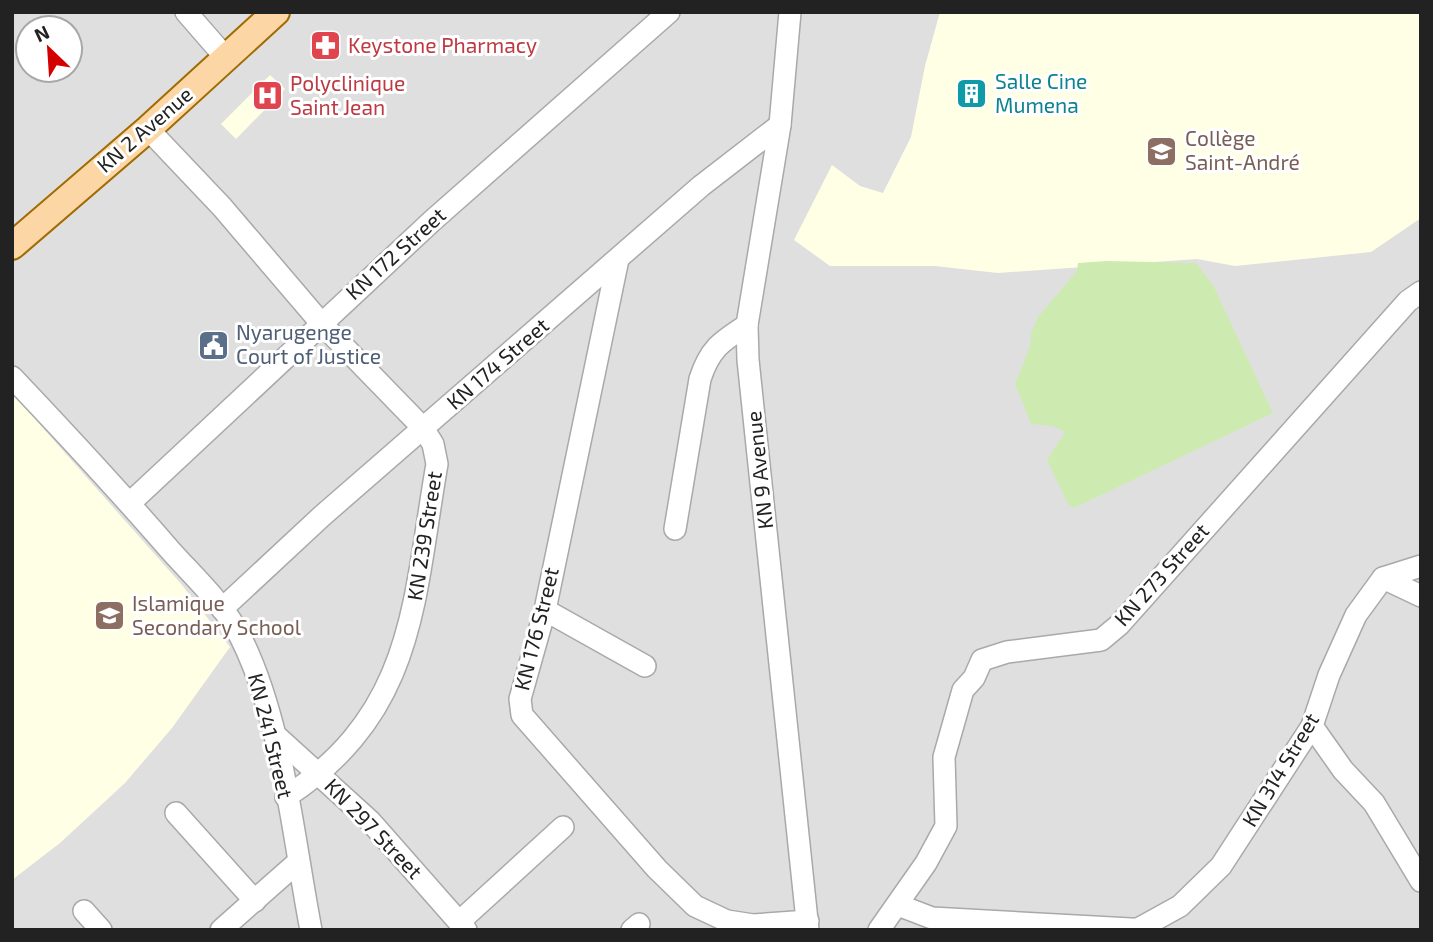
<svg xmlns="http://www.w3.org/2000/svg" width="1433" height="942" font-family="'Exo 2',sans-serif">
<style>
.residential{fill:#e0dfdf;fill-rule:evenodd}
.education{fill:#ffffe5}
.grass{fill:#cdebb0}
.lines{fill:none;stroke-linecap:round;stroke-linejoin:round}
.minor-casing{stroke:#a9a9a9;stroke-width:24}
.major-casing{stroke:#a06b00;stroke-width:30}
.minor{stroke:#fff;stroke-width:21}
.major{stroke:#fcd6a4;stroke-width:26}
.labels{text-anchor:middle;stroke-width:6;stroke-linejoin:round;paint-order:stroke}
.health-label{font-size:21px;fill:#be3a42;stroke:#fff;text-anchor:start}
.culture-label{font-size:21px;fill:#0d838f;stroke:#fff;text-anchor:start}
.street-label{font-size:21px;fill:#222;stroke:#fff}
.education-label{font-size:21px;fill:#785e54;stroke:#fff;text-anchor:start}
.service-label{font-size:21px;fill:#4e5e75;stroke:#fff;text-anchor:start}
</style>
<rect width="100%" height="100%" fill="#f2efe9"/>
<path class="residential" d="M12,12h1409v918h-1409zM28,28h42v42h-42z"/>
<g class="education">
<path d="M940,12h481v206l-50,34 -136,14 -38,-7 -199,14 -63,-7h-105l-36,-26 38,-75 28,21 23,7 28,-56 14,-71z"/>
<path d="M270,75l15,14 -49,50 -15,-15z"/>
<path d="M12,393l170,192 48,62 -58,81 -47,55 -65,60 -48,37z"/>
</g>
<path class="grass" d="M1107,261l89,2 17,22 60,128 -199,95 -6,-4 -21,-44 18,-28 -12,-6 -22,-2 -16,-40 15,-38 1,-13 7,-16 39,-46 1,-8z"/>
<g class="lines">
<defs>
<g id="minor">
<path d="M186,12l40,46"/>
<path d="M790,12l-10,113 -33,200 1,35 60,570"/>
<path d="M148,129l74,78 99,116 102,105 10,16 4,20c-24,137 -21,248 -151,333"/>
<path d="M618,259l-73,351 -25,89 2,16 135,154 38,37 32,15 26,4 55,-4"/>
<path d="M12,377c54,57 107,114 158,173 24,27 53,53 70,86 43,85 53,201 71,294"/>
<path d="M130,503l302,-282 237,-209"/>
<path d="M675,529l25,-150c10,-31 21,-37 47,-54"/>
<path d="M1383,578l38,18"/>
<path d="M222,609l100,-93 379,-330 79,-61"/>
<path d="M545,610l100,56"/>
<path d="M1312,726l31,44 31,33 47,78"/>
<path d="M274,734l96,87 96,109"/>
<path d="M176,813l79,88"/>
<path d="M898,905l34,13 217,12"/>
<path d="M84,911l17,19"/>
<path d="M459,922l104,-95"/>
<path d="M1140,928l40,-22 41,-40 91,-140 17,-51 27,-60 27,-37 38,-12"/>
<path d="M221,930l77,-68"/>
<path d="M632,930l7,-6"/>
<path d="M879,930l47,-67 20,-37 -2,-69 19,-67 11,-12 8,-18 25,-8 94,-12 18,-15 289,-324 13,-9"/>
</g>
<path id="major" d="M12,246l136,-117 128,-117"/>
</defs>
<use href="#minor" class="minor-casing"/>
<use href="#major" class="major-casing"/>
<use href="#minor" class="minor"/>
<use href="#major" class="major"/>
</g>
<defs>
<symbol id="pharmacy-square" viewBox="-11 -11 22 22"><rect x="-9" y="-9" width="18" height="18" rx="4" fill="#e0444e" stroke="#fff"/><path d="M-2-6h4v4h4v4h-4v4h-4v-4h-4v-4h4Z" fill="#fff"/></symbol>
<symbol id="building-square" viewBox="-11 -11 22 22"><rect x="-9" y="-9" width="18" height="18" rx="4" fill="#0f9aa8" stroke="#fff"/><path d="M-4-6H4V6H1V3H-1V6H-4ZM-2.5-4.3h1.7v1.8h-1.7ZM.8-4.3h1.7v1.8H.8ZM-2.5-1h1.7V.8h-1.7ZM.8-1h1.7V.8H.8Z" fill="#fff"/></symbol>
<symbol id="hospital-square" viewBox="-11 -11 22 22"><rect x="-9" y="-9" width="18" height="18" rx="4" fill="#e0444e" stroke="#fff"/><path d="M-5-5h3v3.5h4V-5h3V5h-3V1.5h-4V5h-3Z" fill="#fff"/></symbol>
<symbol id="school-square" viewBox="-11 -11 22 22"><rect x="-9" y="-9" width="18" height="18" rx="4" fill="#8d6e63" stroke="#fff"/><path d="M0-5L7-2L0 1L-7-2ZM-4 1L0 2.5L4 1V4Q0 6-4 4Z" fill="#fff"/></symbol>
<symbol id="civic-square" viewBox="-11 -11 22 22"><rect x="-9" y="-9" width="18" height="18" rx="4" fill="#5c6f8a" stroke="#fff"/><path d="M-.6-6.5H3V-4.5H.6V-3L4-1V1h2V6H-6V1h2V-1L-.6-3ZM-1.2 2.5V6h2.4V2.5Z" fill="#fff"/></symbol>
</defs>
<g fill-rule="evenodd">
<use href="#pharmacy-square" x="308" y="28" width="35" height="35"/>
<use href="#building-square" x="954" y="76" width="35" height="35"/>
<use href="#hospital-square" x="250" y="78" width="35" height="35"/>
<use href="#school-square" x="1144" y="134" width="35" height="35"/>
<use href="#civic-square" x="196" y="328" width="35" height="35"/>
<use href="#school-square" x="92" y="598" width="35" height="35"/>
</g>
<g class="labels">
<g class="health-label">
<text x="348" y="53">Keystone Pharmacy</text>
<text x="290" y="91">Polyclinique<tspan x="290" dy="24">Saint Jean</tspan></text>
</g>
<g class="culture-label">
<text x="995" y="89">Salle Cine<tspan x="995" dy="24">Mumena</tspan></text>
</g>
<g class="street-label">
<text transform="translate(145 130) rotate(-41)" y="7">KN 2 Avenue</text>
<text transform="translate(396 254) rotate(-42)" y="7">KN 172 Street</text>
<text transform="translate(498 364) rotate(-41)" y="7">KN 174 Street</text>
<text transform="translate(760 470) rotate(-96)" y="7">KN 9 Avenue</text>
<text transform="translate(425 536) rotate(-81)" y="7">KN 239 Street</text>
<text transform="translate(1162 575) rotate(-48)" y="7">KN 273 Street</text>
<text transform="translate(537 629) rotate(-76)" y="7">KN 176 Street</text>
<text transform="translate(270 736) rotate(76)" y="7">KN 241 Street</text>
<text transform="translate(1281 770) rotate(-59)" y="7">KN 314 Street</text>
<text transform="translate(373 829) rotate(46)" y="7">KN 297 Street</text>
</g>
<g class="education-label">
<text x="1185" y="146">Collège<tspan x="1185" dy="24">Saint-André</tspan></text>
<text x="132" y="611">Islamique<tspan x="132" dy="24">Secondary School</tspan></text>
</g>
<g class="service-label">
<text x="236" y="340">Nyarugenge<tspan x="236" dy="24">Court of Justice</tspan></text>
</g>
</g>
<rect width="1433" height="942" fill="none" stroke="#222222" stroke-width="28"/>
<g transform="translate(49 49) rotate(335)"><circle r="33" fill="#ffffff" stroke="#a7a7a7" stroke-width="2"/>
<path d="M0-5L12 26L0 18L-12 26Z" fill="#d40000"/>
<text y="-10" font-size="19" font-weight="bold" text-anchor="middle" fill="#222222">N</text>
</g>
</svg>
